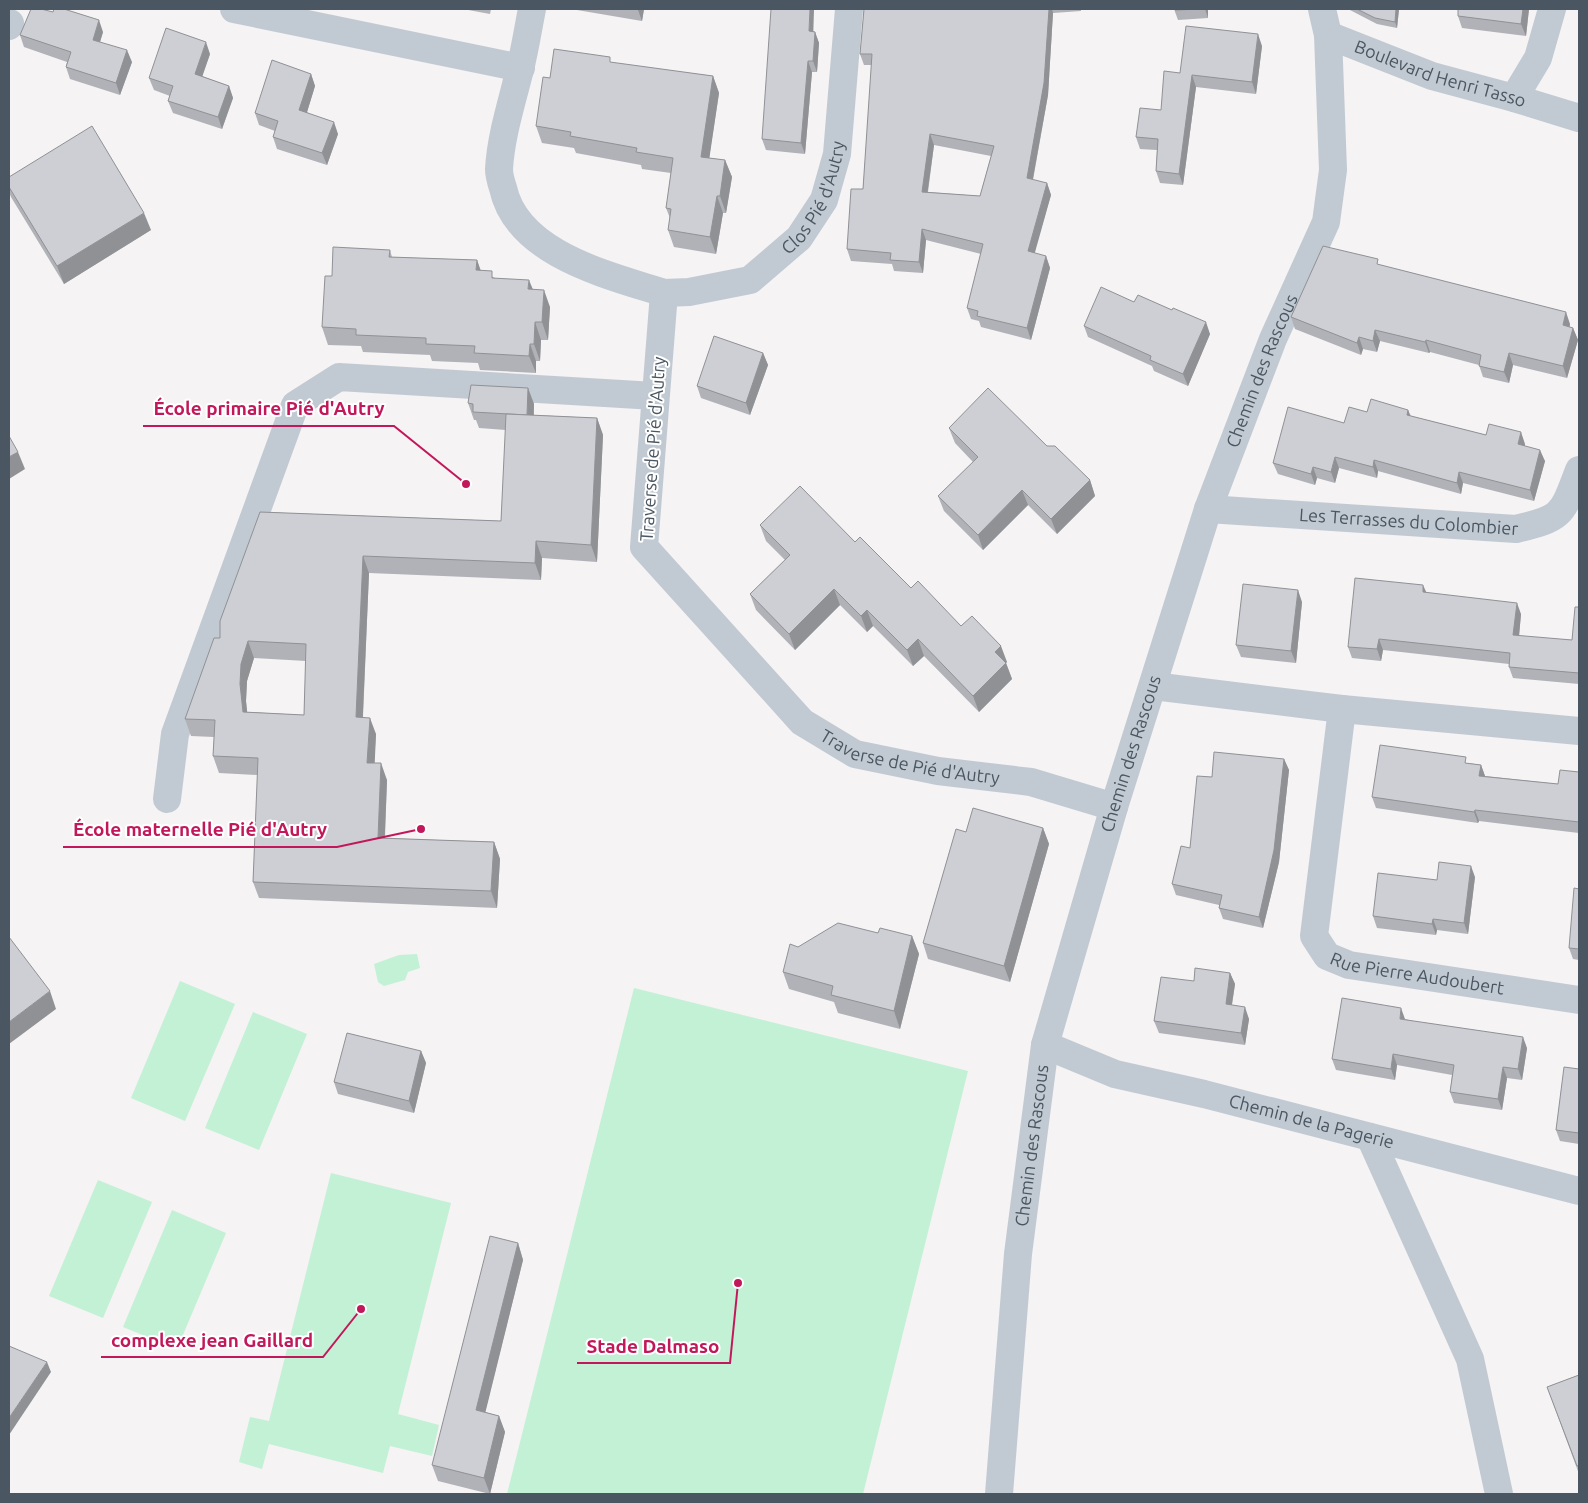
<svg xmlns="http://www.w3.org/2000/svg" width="1588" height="1503" font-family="Ubuntu,sans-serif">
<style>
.green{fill:#c3f1d5}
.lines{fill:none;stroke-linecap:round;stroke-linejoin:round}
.minor{stroke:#c1cad2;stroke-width:28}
.wall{fill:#b0b2b7;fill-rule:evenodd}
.shaded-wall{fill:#909195}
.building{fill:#cdcfd5;stroke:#909195;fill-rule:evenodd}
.labels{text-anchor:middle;stroke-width:4;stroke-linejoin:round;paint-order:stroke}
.street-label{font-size:18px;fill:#4a5661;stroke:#fff}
.leader{fill:none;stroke:#c2185b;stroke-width:2}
.callout-dot{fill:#c2185b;stroke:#fff;stroke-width:2}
.callout-label{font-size:19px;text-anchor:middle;font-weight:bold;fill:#c2185b;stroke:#fff;stroke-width:4;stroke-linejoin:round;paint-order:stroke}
</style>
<rect width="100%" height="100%" fill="#f5f3f3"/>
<g class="green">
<path d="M417,954l3,14 -12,4 -3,8 -21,6 -6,-4 -4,-18 25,-9z"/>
<path d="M180,981l55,23 -50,117 -54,-23z"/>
<path d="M634,988l334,83 -105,423h-356z"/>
<path d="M253,1012l54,22 -48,116 -54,-22z"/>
<path d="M331,1173l120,30 -53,211 41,11 -7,31 -42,-10 -7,27 -114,-29 -7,25 -23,-7 11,-45 19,4z"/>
<path d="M98,1180l54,22 -49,116 -54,-22z"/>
<path d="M172,1210l54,23 -49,116 -54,-22z"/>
</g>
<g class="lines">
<g class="minor">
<path d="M234,9l287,59"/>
<path id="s1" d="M532,9c-4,20 -7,40 -12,60 -8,33 -19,66 -21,100 0,6 2,13 4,19 14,66 105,87 161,105l-20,254 158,175 53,32 83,17 93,11 83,25"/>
<path d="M9,26l1,-3"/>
<path id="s2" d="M1328,35l104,41 82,22 65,20"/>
<path d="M1514,98l24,-40 14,-49"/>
<path id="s3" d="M664,293l25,-1 61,-12 49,-42 25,-38 13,-46 12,-145"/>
<path id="s4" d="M1208,509l308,20c48,-11 46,-15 63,-59"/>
<path d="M1153,686l189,23 237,22"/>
<path id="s5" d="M1342,709l-28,227 13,20 22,9 230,35"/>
<path d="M167,799l8,-65 120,-329 44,-28 316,19"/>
<path id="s6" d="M1045,1045l70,29 89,20 375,97"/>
<path d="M1370,1137l100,222 29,135"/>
<path id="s7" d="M999,1494l19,-240 27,-209 69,-238 94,-298 65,-170 53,-117 7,-52 -5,-135 -6,-26"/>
</g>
</g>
<g class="wall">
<path d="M463,9h28l-1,5z"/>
<path d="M577,9h67l-2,12 -65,-11z"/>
<path d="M864,9h217v2l-28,2 -5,82 -15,85 14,3 4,12 -17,58 12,3 4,12 -19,72 -50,-13 -2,-6 -8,-2 -4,-11 14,-54 -55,-14 -3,33 -29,-2 -2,-7 -41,-3 -4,-12 16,-60 9,-124h-8l-4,-11zM934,145l57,11 -11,40 -52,-4z"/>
<path d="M1174,9h34v9l-30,2z"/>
<path d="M1348,9h51l-2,19 -20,-4z"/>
<path d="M1458,9h71l-3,27 -64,-8 -4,-12z"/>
<path d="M813,31l2,1 4,11 -2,29h-5l-7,82 -39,-4 -4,-11z"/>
<path d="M103,32l-3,10 32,20 -12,33 -50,-16 -4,-12 1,-5 -43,-15 -4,-12z"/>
<path d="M1262,46l-6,48 -60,-7 -13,98 -23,-2 -4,-12 1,-21 -17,-1 -4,-12 25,-27 19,-37z"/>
<path d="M210,54l-8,22 27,10 4,12 -11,31 -49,-16 -5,-12 2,-5 -16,-6 -5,-12z"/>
<path d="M612,63l101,13 6,17 -10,65 16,2 7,17 -6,36h-3l-7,41 -42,-7 -6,-17 2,-12 -4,-10 5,-35 -29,-4 -1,-4 -65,-12 -2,-5 -32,-5 -6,-17 14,-48z"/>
<path d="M311,74l4,12 -8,26 31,22 -11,31 -50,-16 -4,-12 2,-6 -16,-6 -4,-12z"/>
<path d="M9,177l142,53 -87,54 -53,-87 -2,-5z"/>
<path d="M390,250l2,7 85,3 4,11 14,7 38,11 17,18 -2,33h-7l-1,21h-4v12l-56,-3 -2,-7 -46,-2 -2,-6 -67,-3 -2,-6 -33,-1 -6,-18 10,-51z"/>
<path d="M1381,265l189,59v3l3,1 5,12 -11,38 -54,-13 -4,18 -26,-6 -4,-12 -49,-13 -1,1 -49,-12 -3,11 -14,-3 -2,6 -66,-26 -4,-12z"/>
<path d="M1134,302l76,32 -22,52 -34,-15 -2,-5 -64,-29 -4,-11z"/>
<path d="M763,353l5,12 -18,50 -49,-17 -4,-12z"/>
<path d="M528,388l6,16v11l63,3 6,17 -6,127 -55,-4 -1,22 -172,-7 -6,144 13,17 -2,29 13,17 -2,58 109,4 6,17 -3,49 -238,-10 -6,-16 5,-107 -39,-2 -6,-17 1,-19 -23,-1 -6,-17 35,-81 40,-126 241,9 5,-91 -27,-2 -3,-8h-2l-6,-17zM254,658l52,3 -2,54 -57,-3 -1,-11 1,-20z"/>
<path d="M1408,410l3,6 75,19 39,9v2l20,15 -11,40 -71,-18 -2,11 -83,-23 -1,7 -38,-10 -4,15 -18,-5 -2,7 -37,-11 -5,-11 71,-40z"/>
<path d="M949,428l98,18 43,34 5,16 -38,38 -29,-29 -45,45 -39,-39 -6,-15 35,-34 -18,-19z"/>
<path d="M760,525l95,17 56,46 96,74 -1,1 6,16 -33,33 -55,-56 -11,10 -40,-40 -6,6 -27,-27 -45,45 -39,-40 -6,-16 35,-34 -19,-19z"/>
<path d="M1426,593l95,21 -2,22 53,4 7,-33v77l-66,-6 -4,-11v-3l-126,-14 -2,11 -29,-3 -4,-11z"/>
<path d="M1302,602l-6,61 -55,-6 -5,-12z"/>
<path d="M1284,759l5,11 -10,92 -16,66 -40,-9 -4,-11v-3l-43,-10 -4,-11 18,-36 22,-71z"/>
<path d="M1468,763l13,2 4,11 73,8 21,-12v61l-100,-12 -1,2 -102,-15 -4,-11z"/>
<path d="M1043,828l6,16 -39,138 -82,-23 -5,-16 43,-111z"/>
<path d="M1475,877l-7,57 -31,-4 -1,5 -59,-7 -4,-12 64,-36z"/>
<path d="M1579,889v71l-6,-1 -4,-11z"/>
<path d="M878,933l34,3 7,18 -19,75 -62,-16 -4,-11 -45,-13 -6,-17 15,-25z"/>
<path d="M1230,973l5,11 -3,21 17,14 -4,26 -86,-12 -5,-12 40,-40z"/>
<path d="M1405,1019l122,29 -5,32 -15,-2 -5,32 -48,-7 -4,-11 2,-17 -55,-10 -2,15 -59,-10 -4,-11z"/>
<path d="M421,1051l5,12 -12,50 -76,-19 -4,-12z"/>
<path d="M1579,1069v75l-19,-3 -4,-11z"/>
<path d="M518,1243l5,17 -38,152 14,4 6,16 -15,62 -52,-13 -6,-16z"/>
<path d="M1579,1375v99l-32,-87z"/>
</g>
<g class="shaded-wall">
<path d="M638,9h6l-2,12 -4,-11z"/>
<path d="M810,9h4l-1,33 -4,-11z"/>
<path d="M1049,9h3l1,4 -5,82 -17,94 -4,-11z"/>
<path d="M1205,9h3v9z"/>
<path d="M1396,9h3l-2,19 -2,-6z"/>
<path d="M1523,9h6l-3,27 -5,-12z"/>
<path d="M99,20l4,12 -6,20 -4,-12z"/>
<path d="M815,32l4,11 -2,29 -4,-11z"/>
<path d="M1258,34l4,12 -6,48 -4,-12z"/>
<path d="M206,42l4,12 -11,32 -4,-12z"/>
<path d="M127,50l5,12 -12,33 -4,-12z"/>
<path d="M808,61l4,11 -7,82 -4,-11z"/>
<path d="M311,74l4,12 -11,36 -5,-12z"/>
<path d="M1192,75l4,12 -13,98 -4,-11z"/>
<path d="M713,76l6,17 -12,81 -6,-17z"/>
<path d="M229,86l4,12 -11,31 -4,-12z"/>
<path d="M334,122l4,12 -11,31 -5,-12z"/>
<path d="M930,134l4,11 -8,58 -4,-11z"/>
<path d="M725,160l7,17 -6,36 -6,-17z"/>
<path d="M1047,183l4,12 -19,68 -4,-12z"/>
<path d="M717,196l6,17 -7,41 -6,-17z"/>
<path d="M144,213l7,17 -87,54 -7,-18z"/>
<path d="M922,229l4,11 -3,33 -4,-11z"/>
<path d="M1046,256l4,12 -19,72 -4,-12z"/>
<path d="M477,260l6,18 -7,-8z"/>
<path d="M529,280l7,17 -8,-8z"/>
<path d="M544,290l6,17 -2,33 -6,-18z"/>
<path d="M1566,312l4,12 -3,13 -4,-12z"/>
<path d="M535,322l6,18 -1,21 -6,-17z"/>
<path d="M1206,322l4,12 -22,52 -5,-12z"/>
<path d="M1573,328l5,12 -11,38 -4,-12z"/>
<path d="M1375,330l5,11 -3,11 -4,-11z"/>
<path d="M1359,337l4,12 -2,6 -4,-12z"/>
<path d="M1426,340l4,12 -1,1 -4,-11z"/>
<path d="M530,344l6,17v12l-7,-17z"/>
<path d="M763,353l5,12 -18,50 -4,-12z"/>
<path d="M1509,353l4,12 -4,18 -5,-11z"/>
<path d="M528,388l6,16 -1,27 -6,-16z"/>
<path d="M1408,410l4,11 -5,-6z"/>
<path d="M597,418l6,17 -6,127 -6,-17z"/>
<path d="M1521,432l4,12 -3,11 -4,-11z"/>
<path d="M1540,450l5,11 -11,40 -4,-11z"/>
<path d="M18,452l7,17 -16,10v-22z"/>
<path d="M1335,457l4,11 -4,15 -4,-11z"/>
<path d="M1374,460l4,11 -1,7 -4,-11z"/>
<path d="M1313,467l4,11 -2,7 -4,-11z"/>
<path d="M1459,472l4,11 -2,11 -4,-11z"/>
<path d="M1090,480l5,16 -38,38 -6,-15z"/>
<path d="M1022,490l6,15 -45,45 -5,-15z"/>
<path d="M536,541l6,17 -1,22 -6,-17z"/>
<path d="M363,556l6,17 -7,161 -6,-17z"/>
<path d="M1423,585l5,11 -5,-4z"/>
<path d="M834,589l6,16 -45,45 -6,-16z"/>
<path d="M1298,590l4,12 -6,61 -5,-12z"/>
<path d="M1517,603l4,11 -3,33 -5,-12z"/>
<path d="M867,610l6,16 -6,6 -6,-16z"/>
<path d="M918,639l6,17 -11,10 -6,-16z"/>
<path d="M1379,639l4,11 -2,11 -4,-12z"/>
<path d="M248,641l6,17 -7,23 -1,20 3,28 -6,-17 -3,-28 1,-20z"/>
<path d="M1001,646l6,16 -6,6 -6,-16z"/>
<path d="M1006,663l6,16 -33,33 -6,-16z"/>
<path d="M370,718l6,16 -2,45 -7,-16z"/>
<path d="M1284,759l5,11 -10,92 -16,66 -4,-11z"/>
<path d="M381,763l6,17 -3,74 -6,-16z"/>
<path d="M1481,765l4,11h-6z"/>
<path d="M1475,810l4,11 -1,2 -4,-11z"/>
<path d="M1043,828l6,16 -39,138 -6,-16z"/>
<path d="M494,842l6,17 -3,49 -6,-17z"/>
<path d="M1471,866l4,11 -7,57 -4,-11z"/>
<path d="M1433,919l4,11 -1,5 -4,-11z"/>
<path d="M912,936l7,18 -19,75 -6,-18z"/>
<path d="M1230,973l5,11 -5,32 -4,-12z"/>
<path d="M50,991l6,18 -47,35v-22z"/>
<path d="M1245,1007l4,12 -4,26 -4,-12z"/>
<path d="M1401,1008l4,11h-5z"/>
<path d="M1523,1037l4,11 -5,32 -4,-11z"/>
<path d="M421,1051l5,12 -12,50 -5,-12z"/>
<path d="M1393,1054l4,11 -2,15 -4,-11z"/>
<path d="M1503,1067l4,11 -5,32 -4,-11z"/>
<path d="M518,1243l5,17 -41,166 -6,-16z"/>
<path d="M47,1362l4,10 -42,63v-17z"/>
<path d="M499,1416l6,16 -15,62 -6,-16z"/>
</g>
<g class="building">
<path d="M31,9h10l12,3 1,-3h10l35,11 -6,20 34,10 -11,33 -50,-16 5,-15 -51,-17z"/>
<path d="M771,9h39l-1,22 6,1 -2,29h-5l-7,82 -39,-4z"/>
<path d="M864,9h185l-5,74 -17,95 20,5 -19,68 18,5 -19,72 -50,-12 1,-5 -11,-3 16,-64 -61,-15 -3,33 -29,-2 1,-7 -44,-4 4,-60h12l9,-135h-12zM930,134l64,12 -14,50 -58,-4z"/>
<path d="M1174,9h29l-28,1z"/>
<path d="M1357,9h39l-1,13 -20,-4z"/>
<path d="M1458,9h65l-2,15 -63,-8z"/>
<path d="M1186,26l72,8 -6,48 -60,-7 -13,99 -23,-3 2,-32 -22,-2 4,-29 21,2 3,-39 16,2z"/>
<path d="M166,28l40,14 -11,32 34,12 -11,31 -50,-16 5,-15 -24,-8z"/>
<path d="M554,49l56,8v5l103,14 -12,81 24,3 -5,36h-3l-7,41 -42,-7 3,-21 -5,-1 7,-50 -37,-6 1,-4 -67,-12 1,-4 -35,-6 7,-49 7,1z"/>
<path d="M272,60l39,14 -12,36 35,12 -12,31 -49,-16 5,-16 -23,-8z"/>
<path d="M92,126l52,87 -87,53 -48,-79v-10z"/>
<path d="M1323,246l55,13 -1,5 189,48 -3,13 10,3 -10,38 -54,-13 -5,19 -25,-6 2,-11 -55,-15 -1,2 -50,-12 -2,11 -14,-4 -2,6 -66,-26z"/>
<path d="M333,247l57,3 -1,7 88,3 -1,10 16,1v7l37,2 -1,9 16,1 -2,32h-7l-1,22h-4l-1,12 -55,-3 1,-7 -49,-2v-6l-70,-3v-6l-34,-2 3,-51h7z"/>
<path d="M1101,287l33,15 4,-7 34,15 1,-2 33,14 -23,52 -33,-14 1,-4 -67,-30z"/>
<path d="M714,336l49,17 -17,50 -49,-17z"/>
<path d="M471,385l57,3 -1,27 -54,-3v-8l-5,-1z"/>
<path d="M988,388l59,58h8l35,34 -39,39 -29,-29 -44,45 -40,-39 40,-39 -29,-29z"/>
<path d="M1371,399l37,11 -1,5 79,20 3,-11 32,8 -3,12 22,6 -10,40 -71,-18 -2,11 -83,-23 -1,7 -38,-10 -4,15 -18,-5 -2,7 -38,-11 15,-56 56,16 5,-16 18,5z"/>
<path d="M506,414l91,4 -6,127 -55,-4 -1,22 -172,-7 -7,161 14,1 -3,45h14l-3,75 116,4 -3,49 -238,-9 5,-124 -45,-2 2,-36 -30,-1 29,-81h6v-17l40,-109 241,9zM248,641l58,3 -2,71 -61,-3 -3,-28 1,-20z"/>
<path d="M9,436l9,16 -9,5z"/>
<path d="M800,486l55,56 5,-5 51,51 7,-7 43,45 11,-10 29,30 -6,6 11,11 -33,33 -55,-57 -11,11 -40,-40 -6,6 -27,-27 -45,45 -39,-40 40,-39 -30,-30z"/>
<path d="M1355,578l68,7v7l94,11 -4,32 59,5 3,-33h4v66l-70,-6 1,-14 -131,-14 -2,10 -29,-2z"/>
<path d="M1243,584l55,6 -7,61 -55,-6z"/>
<path d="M1380,745l86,12 -1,6 16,2 -2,11 79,8 2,-14 19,2v50l-104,-12 -1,2 -102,-15z"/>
<path d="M1214,752l70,7 -10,91 -15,67 -40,-9 3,-13 -50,-11 9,-38 9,2 7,-72 15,1z"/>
<path d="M973,808l70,20 -39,138 -81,-23 33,-114 10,3z"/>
<path d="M1439,862l32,4 -7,57 -31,-4 -1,5 -59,-8 5,-43 59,7z"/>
<path d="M1574,888l5,1v60l-10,-1z"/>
<path d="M838,923l40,10 2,-5 32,8 -18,75 -63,-16 2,-9 -50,-14 7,-28 8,3z"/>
<path d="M9,937l41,54 -41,31z"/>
<path d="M1195,968l35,5 -4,31 19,3 -4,26 -87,-12 7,-44 33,4z"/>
<path d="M1342,998l59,10 -1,11 123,18 -5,32 -15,-2 -5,32 -48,-7 4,-27 -61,-11 -2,15 -59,-10z"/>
<path d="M347,1033l74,18 -12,50 -75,-19z"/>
<path d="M1564,1067l15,2v64l-23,-3z"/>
<path d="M490,1236l28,7 -42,167 23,6 -15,62 -52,-13z"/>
<path d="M9,1346l38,16 -38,56z"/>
<path d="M1579,1375v90l-2,1 -30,-79z"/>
</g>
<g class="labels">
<g class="street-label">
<text dy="6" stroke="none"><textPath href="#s2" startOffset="119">Boulevard Henri Tasso</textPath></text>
<text dy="6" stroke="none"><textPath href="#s3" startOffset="195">Clos Pié d'Autry</textPath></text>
<text dy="6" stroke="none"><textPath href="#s7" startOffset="1160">Chemin des Rascous</textPath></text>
<text transform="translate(653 449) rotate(-86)" y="6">Traverse de Pié d'Autry</text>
<text dy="6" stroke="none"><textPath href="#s4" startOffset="201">Les Terrasses du Colombier</textPath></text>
<text dy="6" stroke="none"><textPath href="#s1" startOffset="991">Traverse de Pié d'Autry</textPath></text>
<text dy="6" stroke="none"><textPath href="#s7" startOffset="755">Chemin des Rascous</textPath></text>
<text dy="6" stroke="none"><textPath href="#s5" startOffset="345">Rue Pierre Audoubert</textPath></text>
<text dy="6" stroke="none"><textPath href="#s6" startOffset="278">Chemin de la Pagerie</textPath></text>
<text dy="6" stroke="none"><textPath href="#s7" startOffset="350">Chemin des Rascous</textPath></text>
</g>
</g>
<path class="leader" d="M466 484L394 426H143M421 829L337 847H63M361 1309L323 1357H101M738 1283L730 1363H577"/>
<g class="callout-dot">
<circle cx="466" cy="484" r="5"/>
<circle cx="421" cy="829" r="5"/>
<circle cx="361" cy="1309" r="5"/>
<circle cx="738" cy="1283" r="5"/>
</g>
<g class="callout-label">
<text x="269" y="415">École primaire Pié d'Autry</text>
<text x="200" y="836">École maternelle Pié d'Autry</text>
<text x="212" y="1347">complexe jean Gaillard</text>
<text x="653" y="1353">Stade Dalmaso</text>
</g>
<rect width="1588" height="1503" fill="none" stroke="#4a5661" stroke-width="20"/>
</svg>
